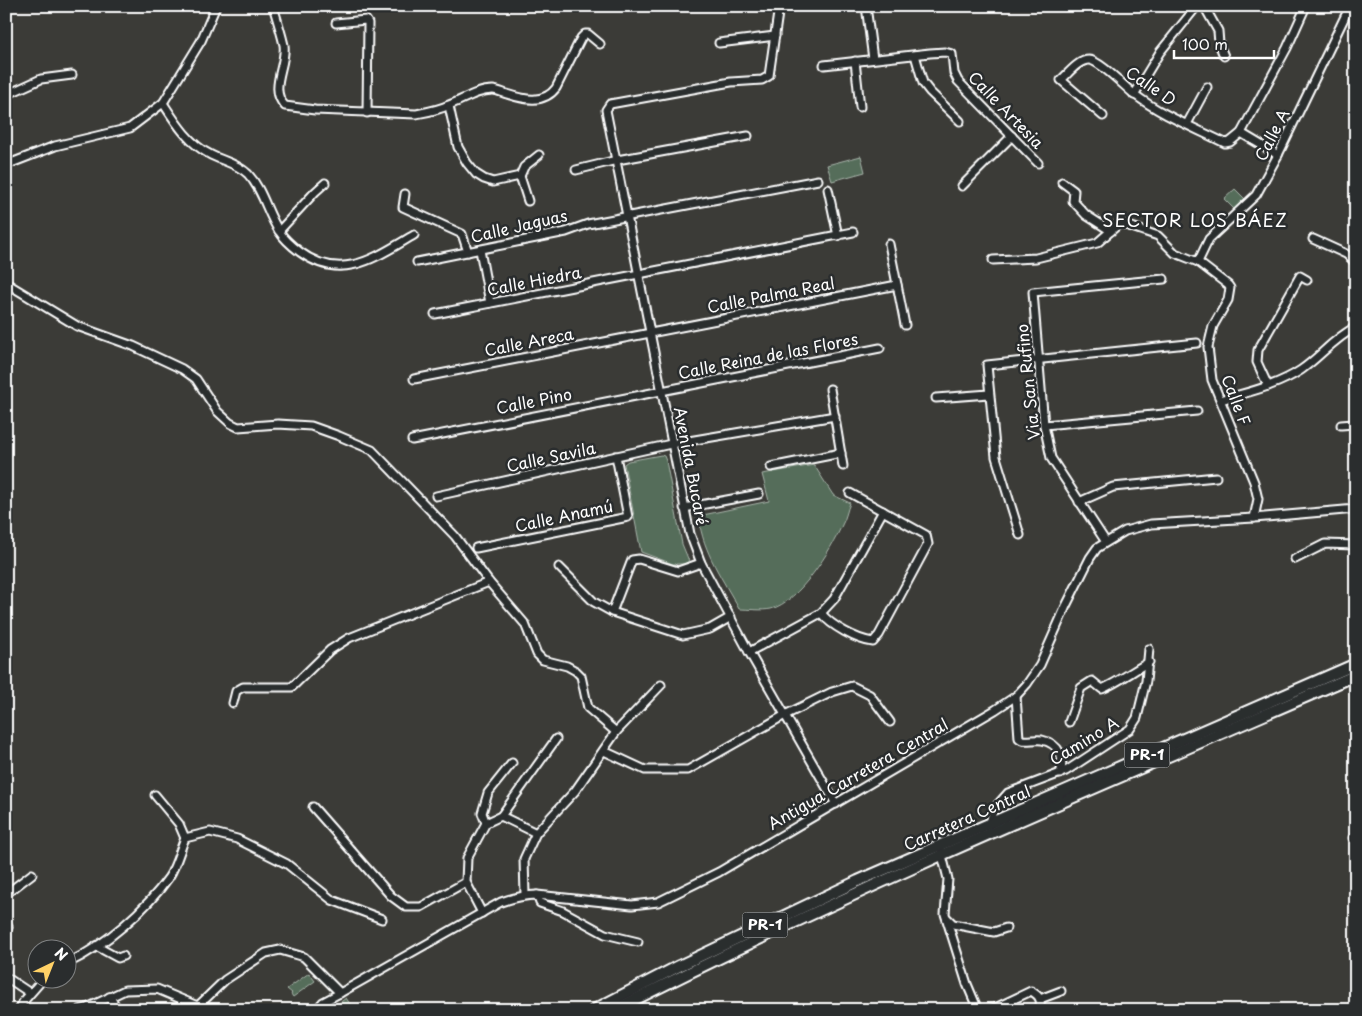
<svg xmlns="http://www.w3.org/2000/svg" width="1362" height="1016" font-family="'Playpen Sans',sans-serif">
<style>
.green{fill:#546d5a;stroke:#aab6ac}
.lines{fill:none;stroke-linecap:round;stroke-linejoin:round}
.minor-casing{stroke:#fff;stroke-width:11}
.highway-casing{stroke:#fff;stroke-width:14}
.minor{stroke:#2a2d2e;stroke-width:7}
.highway{stroke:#2a2d2e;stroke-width:10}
.labels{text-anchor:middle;stroke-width:5;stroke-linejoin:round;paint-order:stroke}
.shield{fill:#2a2d2e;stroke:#bfc0c0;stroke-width:1}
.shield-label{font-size:15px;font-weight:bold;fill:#fff}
.street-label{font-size:16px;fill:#fff;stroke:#2a2d2e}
.neighbourhood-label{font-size:18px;letter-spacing:1px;fill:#fff;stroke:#2a2d2e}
</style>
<rect width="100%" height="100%" fill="#3b3b37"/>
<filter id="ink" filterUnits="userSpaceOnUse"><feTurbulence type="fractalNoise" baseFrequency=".02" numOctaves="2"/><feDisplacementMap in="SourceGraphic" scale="10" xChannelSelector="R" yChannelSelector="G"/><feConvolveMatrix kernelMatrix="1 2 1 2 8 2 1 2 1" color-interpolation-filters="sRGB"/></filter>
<g filter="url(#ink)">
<g class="green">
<path d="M861,156l4,16 -33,9 -5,-16z"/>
<path d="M1235,189l10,10 -11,10 -10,-10z"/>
<path d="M661,455l3,1 2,5 16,83 7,17 -5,3h-11l-32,-12 -17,-88 4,-3z"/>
<path d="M814,465l19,30 17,8c-3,7 -4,15 -8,22 -11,25 -43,77 -71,84 -10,2 -22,0 -32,0 -15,-28 -37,-58 -40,-91l4,-3 66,-14 -7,-27z"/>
<path d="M309,973l6,8 -22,16 -2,-3 1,-1 -5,-4z"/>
<path d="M346,998l8,12h-24z"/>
</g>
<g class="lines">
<defs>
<g id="minor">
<path d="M273,6c4,13 8,26 11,39 3,20 -16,44 1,61l30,4 101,4c11,-2 23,-4 33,-9 14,-5 28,-15 44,-15 4,0 10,3 14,4 18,6 37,10 49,-6l25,-50 4,-4h3l12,10"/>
<path d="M779,6l-10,70 -7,4 -31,2 -121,22 -4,6 84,424 11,29 48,89 87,152"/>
<path d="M866,6l7,53"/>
<path d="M1204,6l14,25 1,13 5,12"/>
<path d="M336,23l30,-3 2,3 -1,90"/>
<path d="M719,43l56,-7"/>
<path d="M915,55l8,28 7,9 30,29"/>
<path d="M855,61l5,46"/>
<path d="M824,65l106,-12 15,-1 7,2 2,19 4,8 80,82"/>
<path d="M6,95l35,-16 31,-4"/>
<path d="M1134,95l26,-43 37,-46"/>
<path d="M163,103c13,20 26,41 48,52 12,6 27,9 37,19 15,16 19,39 31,57 5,8 13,15 21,21 42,31 76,5 114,-17"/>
<path d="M449,106l9,41 9,16 9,11 8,5 9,3 27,-6 4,-9 15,-12"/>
<path d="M1103,116l-42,-36c7,-6 17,-20 28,-20 10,0 36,27 45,34 27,21 61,34 91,49l5,-1 11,-9 46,-85 19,-42"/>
<path d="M1187,124l20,-37"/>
<path d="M1241,133l37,22"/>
<path d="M6,165l49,-19 75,-18 33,-25 38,-62 15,-35"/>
<path d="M576,170l41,-10 131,-24"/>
<path d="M520,176l8,25"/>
<path d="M1062,182l12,9 -1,10 13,14 25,16"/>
<path d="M962,186l50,-50"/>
<path d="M828,189l10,47"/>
<path d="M405,194l-2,13 59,27 6,18"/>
<path d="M279,231l36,-39 10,-9"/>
<path d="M1313,239l33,15 10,9"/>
<path d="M889,244l16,81"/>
<path d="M480,250l10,53"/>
<path d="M993,260l43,-2 61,-15 23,-20 38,13 17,17 23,9 30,23 2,3 -2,12 -15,26 -5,21 4,33 42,102 4,17 -4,19"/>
<path d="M417,262l149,-30 22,-8 230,-44"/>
<path d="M1198,262l11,-23 47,-44 22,-40 72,-149"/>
<path d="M6,283l71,43 56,20 49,23 14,10 21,32 13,12 8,4 40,-3 33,2 28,10 33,14 83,86 34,46 36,42 12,30 6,6 24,6 9,5 5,5 7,32 28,24"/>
<path d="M435,314l418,-82"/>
<path d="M414,379l483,-94"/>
<path d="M1268,386l-11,-24 1,-12 42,-74 7,4"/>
<path d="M830,389l13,77"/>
<path d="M936,398l53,-4"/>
<path d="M1221,400c27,-8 56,-14 80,-30 19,-13 33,-32 55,-43"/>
<path d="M1044,425l153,-14"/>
<path d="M1341,425l13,-1 2,18"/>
<path d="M412,440l468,-92"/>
<path d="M771,467l70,-14"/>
<path d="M436,496l235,-52 164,-28"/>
<path d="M1079,502l34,-15 103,-10"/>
<path d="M684,508l75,-14"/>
<path d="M1020,535l-24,-78 -9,-92 210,-22"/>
<path d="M1106,542l-55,-84 -7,-33 -11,-133 131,-13"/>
<path d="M476,548l152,-31 -12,-61"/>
<path d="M1295,559l30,-15 31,1"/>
<path d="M559,567l35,35 18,10 71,23 27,-6 21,-12"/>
<path d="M612,612l20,-52 7,-1 39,12 23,-8"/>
<path d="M821,613c10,13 36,27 52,29l6,-7 49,-91 -2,-9 -76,-42"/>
<path d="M749,652l72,-39 13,-14 49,-88"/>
<path d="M1016,696l3,42 3,2c6,1 14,-1 20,0 18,4 23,18 18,34"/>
<path d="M233,703l3,-12 7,-4h49l38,-37 19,-12 140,-56"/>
<path d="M1069,722l12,-34 11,-7 10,8c15,-6 32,-19 47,-27"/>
<path d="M604,751l41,19h43l97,-55 47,-23 20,-6 18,9 20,27"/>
<path d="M313,807l78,89 15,11h15l45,-25"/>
<path d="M501,816l35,17"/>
<path d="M486,823l15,-7 55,-77"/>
<path d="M990,824l3,-14 15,-17 58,-22 64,-42 7,-11 9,-37 3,-32"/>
<path d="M185,838l25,-6 27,7 50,25 45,36 50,19"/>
<path d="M1353,838l3,-3"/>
<path d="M941,851l7,28 -3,35 22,70 11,26"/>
<path d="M6,894l26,-20"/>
<path d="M525,895l-1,-36 12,-26 39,-42 41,-59 45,-47"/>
<path d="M537,895l3,8 23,8 42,23 33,8"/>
<path d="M482,913l-16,-31 1,-24 19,-35 -4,-10 6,-20 24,-30"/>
<path d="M947,918l6,6 41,8 12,-4"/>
<path d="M6,921l2,6 -2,2"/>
<path d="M96,946l22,12 5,-2"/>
<path d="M68,963c36,-17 78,-53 101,-86 7,-11 11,-27 16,-39l-6,-14 -24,-29"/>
<path d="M6,977l24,16"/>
<path d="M109,997l10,13"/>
<path d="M1040,999l21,-8"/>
<path d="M198,1006l27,-26 41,-27 14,-3 24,7 36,36"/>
<path d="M19,1010l4,-8 21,-24"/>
<path d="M79,1010l8,-2 38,-18 32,-1 50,21"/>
<path d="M316,1010l7,-8 17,-9 161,-91c12,-4 23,-7 36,-7l95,10 26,-3 61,-30 276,-162 21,-14 11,-12 13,-19 26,-59 24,-48 7,-10 28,-17 26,-7 103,-6 102,-9"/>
<path d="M991,1010l40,-19c9,5 11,9 8,19"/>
</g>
<g id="highway">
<path d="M594,1010l85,-44 179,-85 498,-217"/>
<path d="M614,1010c242,-123 493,-227 742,-335"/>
</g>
</defs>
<use href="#minor" class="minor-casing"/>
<use href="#highway" class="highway-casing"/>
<use href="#minor" class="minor"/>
<use href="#highway" class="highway"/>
</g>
</g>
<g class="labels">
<g class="shield">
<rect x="1124.5" y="742.5" width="45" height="25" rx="4"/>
<rect x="742.5" y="912.5" width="45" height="25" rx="4"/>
</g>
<g class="shield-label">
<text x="1147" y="760">PR-1</text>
<text x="765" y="930">PR-1</text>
</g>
<g class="street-label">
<text transform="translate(1151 86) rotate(34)" y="6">Calle D</text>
<text transform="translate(1006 110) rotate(46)" y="6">Calle Artesia</text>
<text transform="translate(1272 135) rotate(-63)" y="6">Calle A</text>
<text transform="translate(519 226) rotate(-13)" y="6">Calle Jaguas</text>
<text transform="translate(534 281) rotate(-11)" y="6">Calle Hiedra</text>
<text transform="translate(771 295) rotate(-11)" y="6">Calle Palma Real</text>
<text transform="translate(529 342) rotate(-11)" y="6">Calle Areca</text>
<text transform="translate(768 356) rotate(-11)" y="6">Calle Reina de las Flores</text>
<text transform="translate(1028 382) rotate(-96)" y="6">Via San Rufino</text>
<text transform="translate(1236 400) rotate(69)" y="6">Calle F</text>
<text transform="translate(534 401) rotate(-11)" y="6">Calle Pino</text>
<text transform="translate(551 457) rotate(-12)" y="6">Calle Savila</text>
<text transform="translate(691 466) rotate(79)" y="6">Avenida Bucaré</text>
<text transform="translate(564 516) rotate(-12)" y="6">Calle Anamú</text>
<text transform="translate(1084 741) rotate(-31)" y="6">Camino A</text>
<text transform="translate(858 774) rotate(-30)" y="6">Antigua Carretera Central</text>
<text transform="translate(967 818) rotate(-24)" y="6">Carretera Central</text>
</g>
<g class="neighbourhood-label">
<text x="1195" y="227">SECTOR LOS BÁEZ</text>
</g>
</g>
<rect width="1362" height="1016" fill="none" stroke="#2a2d2e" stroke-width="25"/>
<rect x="12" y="12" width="1337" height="991" fill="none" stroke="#fff" stroke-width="2" filter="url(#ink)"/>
<g transform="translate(52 964) rotate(43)"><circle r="24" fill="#2a2d2e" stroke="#7f8182"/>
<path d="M0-4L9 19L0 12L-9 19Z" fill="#ffd166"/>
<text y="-8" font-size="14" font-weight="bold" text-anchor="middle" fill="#ffffff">N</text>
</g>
<path d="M1174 50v8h100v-8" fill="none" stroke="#ffffff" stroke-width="2.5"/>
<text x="1182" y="50" font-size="15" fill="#ffffff" stroke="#2a2d2e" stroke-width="4" paint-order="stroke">100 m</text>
</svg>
